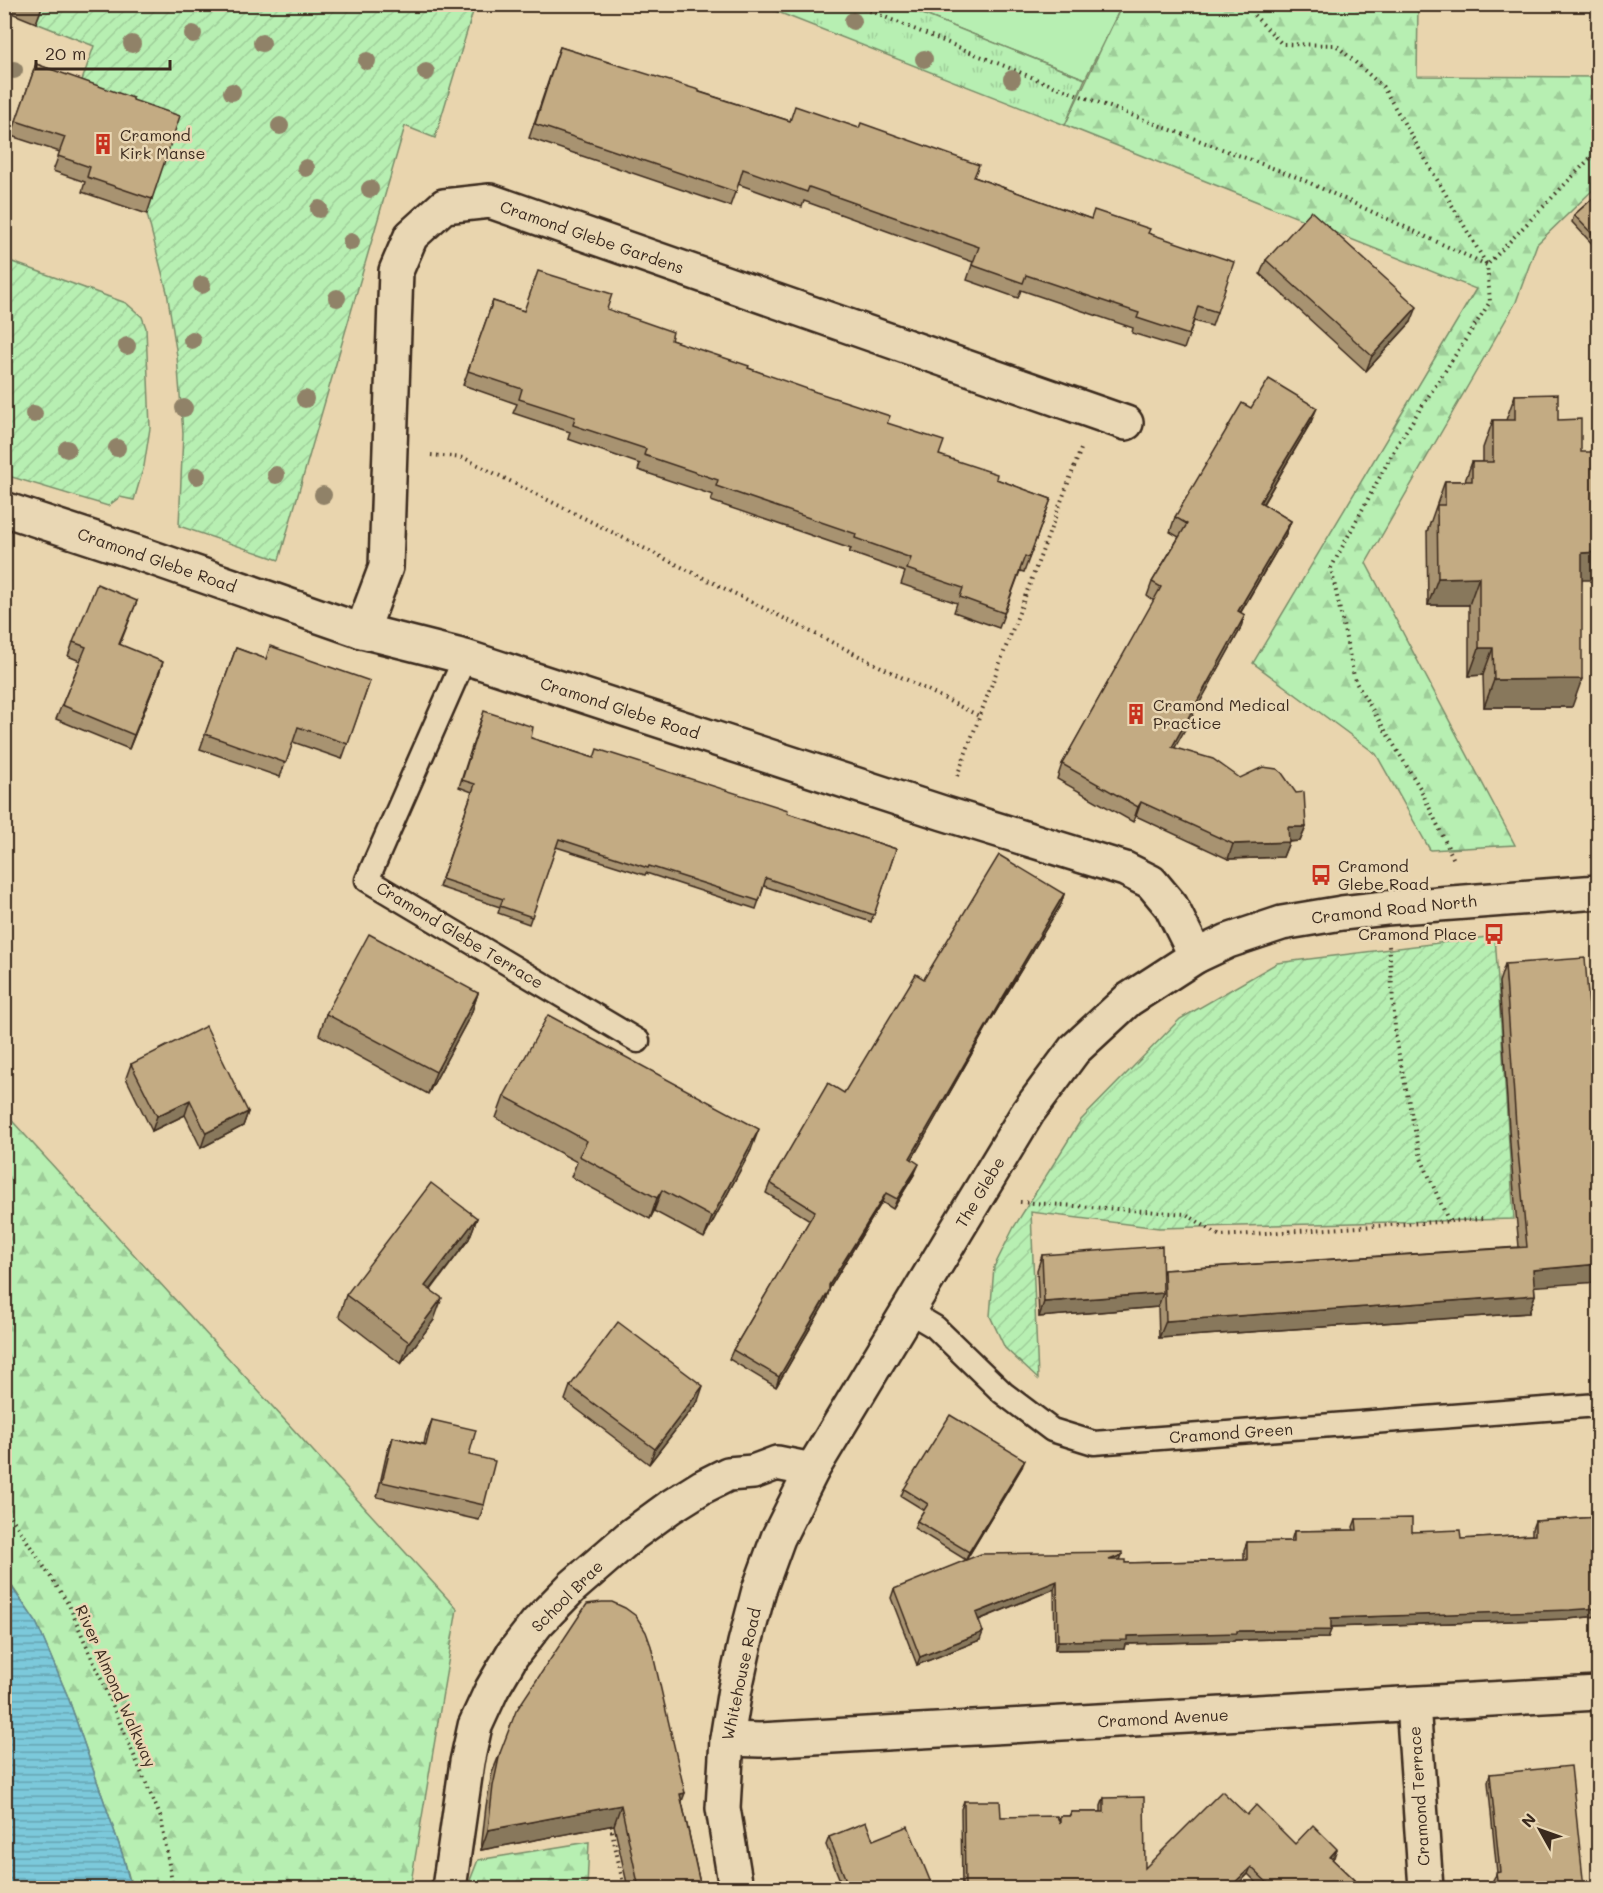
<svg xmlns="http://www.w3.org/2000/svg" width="1603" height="1893" font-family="Mali,sans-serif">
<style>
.grass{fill:#b7efb2;stroke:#798c68;stroke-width:1.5}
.forest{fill:url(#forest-firs);stroke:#798c68;stroke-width:1.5}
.park{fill:url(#park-tufts);stroke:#798c68;stroke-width:1.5}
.garden{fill:url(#garden-furrows);stroke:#798c68;stroke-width:1.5}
.water{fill:url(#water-rules);stroke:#62898f;stroke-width:1.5}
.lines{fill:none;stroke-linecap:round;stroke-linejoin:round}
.lane-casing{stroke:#3b2a1e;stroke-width:27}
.street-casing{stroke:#3b2a1e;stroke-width:38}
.secondary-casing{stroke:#3b2a1e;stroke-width:38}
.path{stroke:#3b2a1e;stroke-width:4;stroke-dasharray:1.5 4.5;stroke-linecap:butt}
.lane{stroke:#e9d7b4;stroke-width:22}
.street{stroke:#e9d7b4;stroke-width:33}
.secondary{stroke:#e9d7b4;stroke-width:33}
.tree{fill:#908267}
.wall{fill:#a89371;stroke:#3b2a1e;stroke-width:1.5}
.shaded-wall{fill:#88785c;stroke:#3b2a1e;stroke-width:1.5}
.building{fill:#c3ab83;stroke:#3b2a1e;stroke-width:1.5}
.labels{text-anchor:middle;stroke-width:5;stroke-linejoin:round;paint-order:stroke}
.poi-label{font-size:16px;fill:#3b2a1e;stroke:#e9d7b4;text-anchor:start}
.street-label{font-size:16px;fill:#3b2a1e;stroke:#e9d7b4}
</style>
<defs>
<pattern id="forest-firs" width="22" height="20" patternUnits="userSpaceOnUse" patternTransform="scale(1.5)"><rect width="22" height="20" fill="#b7efb2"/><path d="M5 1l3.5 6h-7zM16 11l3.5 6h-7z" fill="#9ecd99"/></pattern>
<pattern id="park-tufts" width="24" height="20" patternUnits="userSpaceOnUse" patternTransform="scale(1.5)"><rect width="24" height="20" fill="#b7efb2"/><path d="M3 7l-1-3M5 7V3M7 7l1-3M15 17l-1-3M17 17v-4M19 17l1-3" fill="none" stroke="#9ecd99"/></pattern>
<pattern id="garden-furrows" width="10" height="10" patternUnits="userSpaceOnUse" patternTransform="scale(1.5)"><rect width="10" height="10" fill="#b7efb2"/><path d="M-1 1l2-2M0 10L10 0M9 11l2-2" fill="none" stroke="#9ecd99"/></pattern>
<pattern id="water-rules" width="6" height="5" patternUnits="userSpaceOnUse" patternTransform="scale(1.5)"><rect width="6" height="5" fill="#7cc9db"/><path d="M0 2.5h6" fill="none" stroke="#67a3b1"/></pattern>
</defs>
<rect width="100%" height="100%" fill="#e9d5ae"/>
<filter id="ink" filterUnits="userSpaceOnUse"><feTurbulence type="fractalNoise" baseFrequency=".0167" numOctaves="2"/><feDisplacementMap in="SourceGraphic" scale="12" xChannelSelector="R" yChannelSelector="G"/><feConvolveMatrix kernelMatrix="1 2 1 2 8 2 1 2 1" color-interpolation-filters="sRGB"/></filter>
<g filter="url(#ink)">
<path class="grass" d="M900,5h222l-37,74z"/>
<g class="forest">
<path d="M1122,5h296l-1,71 181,1v108l-61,59 -21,58 -150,261 149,282 -85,5 -54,-96 -123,-91 223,-374 -411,-164z"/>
<path d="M4,1112l453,497 -47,279h-278l-8,-29 -56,-162 -32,-75 -31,-46z"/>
<path d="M589,1842l-2,46h-120l11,-28z"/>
</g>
<path class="park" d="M760,5h140l185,74 -20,46z"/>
<g class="garden">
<path d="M44,4l431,1 -40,133 -30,-12 -126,434 -100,-34 4,-93 -6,-77 -10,-64 -20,-78 -70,-119 17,-49 -58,-23z"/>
<path d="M4,259l122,44 16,14 4,11 4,100 -6,38 -10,34 -14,-3 -12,9 -103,-31z"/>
<path d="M1495,936l19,283 -355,9 -128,-16 7,167 -33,-31 -15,-32 4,-49 20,-40 67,-107 99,-101 97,-56z"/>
</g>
<path class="water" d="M4,1576l32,46 32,75 56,162 7,29h-126z"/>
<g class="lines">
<defs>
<g id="lane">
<path d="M465,657l-98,223 271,161"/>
<path d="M908,1311l27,16 68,66 49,37 42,13 504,-38"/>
</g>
<g id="street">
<path d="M4,509l140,46 218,76 103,26 478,156 182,56 26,13 20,24 25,50"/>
<path d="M362,631l24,-64 10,-296 15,-35 33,-30 46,-5 636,222"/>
<path d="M1413,1704l13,184"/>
<path d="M727,1739l33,1 838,-47"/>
<path d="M449,1888l18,-126 8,-36 17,-37 20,-34 25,-32 35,-36 61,-53 37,-27 32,-20 26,-13 25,-2 24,-9 35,7"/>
</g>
<path id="secondary" d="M736,1888l-13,-80 4,-69 8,-50 10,-46 14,-53 19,-52 34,-68 216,-358 46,-62 54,-50 68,-44 32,-15 54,-18 60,-10 44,-5 212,-16"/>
</defs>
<use href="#lane" class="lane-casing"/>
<use href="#street" class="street-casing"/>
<use href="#secondary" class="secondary-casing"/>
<g class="path">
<path d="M853,4l188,77 258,97 188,87 3,37 -92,141 -67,125 24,113 65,107 35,74"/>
<path d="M1253,4l-1,9 30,31 54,1 47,42 104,178 111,-115"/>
<path d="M431,455l33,3 517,259"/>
<path d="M957,776l124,-327"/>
<path d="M1389,946l7,95 13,62 12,55 28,64"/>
<path d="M1020,1202l166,12 34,22 263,-17"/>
<path d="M4,1506l65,99 92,213 12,70"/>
<path d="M618,1830l-6,1 12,57"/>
</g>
<use href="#lane" class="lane"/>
<use href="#street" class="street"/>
<use href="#secondary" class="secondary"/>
</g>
<g class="tree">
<circle cx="853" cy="21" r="9"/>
<circle cx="193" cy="34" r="9"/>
<circle cx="262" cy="43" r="9"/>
<circle cx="132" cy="44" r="9"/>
<circle cx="924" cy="59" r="9"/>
<circle cx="367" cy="61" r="9"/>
<circle cx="14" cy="70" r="9"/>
<circle cx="426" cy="72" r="9"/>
<circle cx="1012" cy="79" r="9"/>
<circle cx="232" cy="92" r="9"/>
<circle cx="280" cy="126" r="9"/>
<circle cx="306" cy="168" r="9"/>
<circle cx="370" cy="189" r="9"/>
<circle cx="319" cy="209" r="9"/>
<circle cx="351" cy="242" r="9"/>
<circle cx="202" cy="285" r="9"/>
<circle cx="337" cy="298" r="9"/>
<circle cx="192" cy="340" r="9"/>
<circle cx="127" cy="346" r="9"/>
<circle cx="305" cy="399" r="9"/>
<circle cx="184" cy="408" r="9"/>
<circle cx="34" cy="414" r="9"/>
<circle cx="117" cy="448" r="9"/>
<circle cx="67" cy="449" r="9"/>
<circle cx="276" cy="475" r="9"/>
<circle cx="197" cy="476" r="9"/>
<circle cx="323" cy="495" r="9"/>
</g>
<g class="wall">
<path d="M4,4h39l-7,19 -32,-13z"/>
<path d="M560,47l230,74 184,56 117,42 57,14 69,79 -5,14 -18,-5 -10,28 -52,-16 1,-5 -112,-38 -3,8 -51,-18 6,-18 -169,-61 -2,6 -64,-23 -8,22 -201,-68z"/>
<path d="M36,64l97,36 19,99 -5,15 -65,-22 3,-10 -32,-11 7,-19 -49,-16z"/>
<path d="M1599,193v55l-2,1 -25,-27 2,-7z"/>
<path d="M1266,260l145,62 -45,49 -106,-97z"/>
<path d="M493,301l31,10 83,-2 64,31 77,28 139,55 52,32 57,24 55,20 -27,73 -4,-1 -21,57 -45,-16 3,-9 -56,-19 4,-12 -56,-20 2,-3 -140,-48 2,-6 -75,-25 2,-6 -72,-25 2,-7 -57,-19 4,-9 -54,-19z"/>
<path d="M1515,395l43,25 24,160 -10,127h-88l-1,-32 -14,1v-71h-41l-1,-73 18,-51h20l7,-19h11v-14l10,-28h13z"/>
<path d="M1251,408l60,14 -48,82 28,17 -6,15 -44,76 -1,18 -66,118 132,79 -6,14 -11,1 -6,15 -55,2 -92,-43 -3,6 -76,-43 5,-15 92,-163 -7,-5 5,-14 27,-45 -9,-5 5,-15z"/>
<path d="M137,601l-17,43 38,33 -29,72 -73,-30 24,-58 -12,-5 5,-14z"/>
<path d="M236,648l30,11 104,22 -28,78 -49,-17 -13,35 -80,-28z"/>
<path d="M481,719l50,19 63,20 193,55 109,36 -25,73 -107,-36 -8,23 -110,-36 -1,2 -89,-28 -27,77 -31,-11 2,-6 -61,-20 33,-95 -13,-5z"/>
<path d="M1064,894l-3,10 -69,114 -80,141 3,14 -22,36 -11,-7 -53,87 -3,12 -50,86 -47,-28 4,-9 77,-130 -44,-27 4,-10 74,-90 80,-114z"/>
<path d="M1505,964l30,331 -6,18 -370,25 -1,-31 -119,10 -2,-47 5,-15 121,18 1,-3 355,-23 -8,-89 -12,-176z"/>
<path d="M478,993l-7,21 -43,80 -109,-59 7,-21z"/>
<path d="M131,1064l117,48 -5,14 -42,22 -16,-33 -33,16 -26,-53z"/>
<path d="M504,1096l247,54 -47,88 -50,-27 -4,8 -79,-42 6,-15 -81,-44z"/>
<path d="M477,1218l-8,21 -38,51 3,30 -33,44 -62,-48 7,-21z"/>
<path d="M570,1386l128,15 -49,63 -84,-64z"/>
<path d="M432,1420l37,35 15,50 -5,15 -102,-23 10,-45 6,-15 31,7 2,-10z"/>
<path d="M1022,1467l-56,93 -52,-32 3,-7 7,-11 -23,-14 3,-7z"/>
<path d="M1599,1517v99l-32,3 -236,8 -3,11 -93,2 -1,1 -109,3 -1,5 -69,1 -1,-61 -75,31 1,20 -63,25 -26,-67 3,-9 226,-29 5,3 119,-3v-10l3,-8 44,-1 3,-10 60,-1 -1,-3 3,-8 56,13 49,7 71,-4v-6l3,-8z"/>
<path d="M500,1753l182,49 19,86h-73l-14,-63 -133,25 5,-44 6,-33z"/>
<path d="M1490,1774l94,114h-90l-1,-8 4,-7 -9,-91z"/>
<path d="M1104,1798l41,70 102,-53 48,29 39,13 -2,2 22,21 -4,8h-88l-14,-14 -14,14h-272l-1,-79 3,-8 37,16 57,3 2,-4h9l2,-4h30v-6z"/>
<path d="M829,1837l44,3 60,48h-90l-17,-43z"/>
</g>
<g class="shaded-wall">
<path d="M1417,307l-6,15 -45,49 6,-15z"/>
<path d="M1317,408l-6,14 -56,95 5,-15z"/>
<path d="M1291,521l-6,15 -52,89 5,-14z"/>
<path d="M1599,552v28h-27l10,-27z"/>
<path d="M1479,577l-10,28h-41l10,-27z"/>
<path d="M9,582l-5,13v-8z"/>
<path d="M1245,615l-5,15 -73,132 5,-15z"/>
<path d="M1479,648h14l-10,27 -14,1z"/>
<path d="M163,662l-5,15 -29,72 5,-14z"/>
<path d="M1582,679l-10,28h-88l10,-27z"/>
<path d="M1141,802l-5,14 -3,6 5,-15z"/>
<path d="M1288,827h18l-6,14 -17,1z"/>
<path d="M1289,842l-6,15 -55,2 5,-15z"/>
<path d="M1064,894l-3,10 -69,114 -85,150 3,-10 86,-149z"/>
<path d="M478,993l-7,21 -43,80 8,-22z"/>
<path d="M190,1100l-5,15 -33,16 5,-15z"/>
<path d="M248,1112l-5,14 -42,22 5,-15z"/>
<path d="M759,1129l-8,21 -47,88 8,-21z"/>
<path d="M919,1164l-4,9 -22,36 4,-10z"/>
<path d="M662,1190l-8,21 -4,8 7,-21z"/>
<path d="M886,1193l-4,9 -56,92 3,-9z"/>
<path d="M477,1218l-8,21 -52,68 8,-21z"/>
<path d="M1599,1264v18l-72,5 6,-17z"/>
<path d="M829,1291l-3,10 -50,86 3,-10z"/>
<path d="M1163,1293l-5,14 -119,10 5,-15z"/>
<path d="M1535,1295l-6,18 -370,25 7,-17z"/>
<path d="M442,1298l-8,22 -33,44 8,-22z"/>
<path d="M703,1386l-5,15 -49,63 6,-15z"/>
<path d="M1025,1460l-3,7 -56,93 3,-8z"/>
<path d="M1122,1555l-3,8 -10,-3z"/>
<path d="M1057,1581l-3,8 -81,33 3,-9z"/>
<path d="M1599,1608v8l-32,3 -239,8 3,-9z"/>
<path d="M1331,1630l-3,8 -93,2 -1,1 -109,3 -1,5 -69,1 3,-9 69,-5 110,-5z"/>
<path d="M983,1632l-3,8 -63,25 3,-8z"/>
<path d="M685,1793l-7,19 2,-18z"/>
<path d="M621,1805l-7,20 -133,25 7,-20z"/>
<path d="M1337,1849l-3,8 -7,7 3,-7z"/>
<path d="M1251,1867l-3,7 -14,14h-5z"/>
<path d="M1354,1880l-3,8h-5z"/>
<path d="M1178,1884l-2,4h-138l1,-1z"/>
</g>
<g class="building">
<path d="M33,4h10l-2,4z"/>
<path d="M560,47l139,43v2l91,29 5,-15 64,22 2,-5 118,42 -5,12 117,42 3,-9 56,19 -2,4 86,29 -17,50 -19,-6 -9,29 -52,-17 2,-5 -113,-38 -3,8 -51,-18 7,-18 -170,-60 -2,5 -64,-23 -7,23 -201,-68z"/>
<path d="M36,64l97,34v2l47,16 -28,83 -65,-22 3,-10 -32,-11 7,-19 -49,-16z"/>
<path d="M1599,193v48l-25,-26z"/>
<path d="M1311,211l106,96 -45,49 -106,-96z"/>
<path d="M538,271l74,23 -5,15 66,23 -2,8 78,26 -1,2 68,24 74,24 -3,7 57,18 -5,14 58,19 -1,5 55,20 -22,59 -4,-2 -21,57 -44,-16 3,-9 -56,-19 4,-11 -56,-20 1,-4 -140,-48 2,-6 -74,-25 2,-6 -73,-24 2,-8 -56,-18 3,-10 -54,-18 25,-70 31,10z"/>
<path d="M1269,379l48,29 -57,94 31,19 -53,90 7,4 -73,132 41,12 27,19 23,-11 14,2 5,4 14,20 8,-1 2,35h-18l1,15 -56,2 -92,-42 -3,5 -76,-43 99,-177 -9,-5 35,-58 -12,-7 67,-114 9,5z"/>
<path d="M1558,394v26l23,-1v33h18v100l-17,1v126l-88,1 -1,-32h-14v-71l-41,1 -1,-73h8v-24h27v-19h21v-42h22v-25z"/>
<path d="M4,578l5,4 -5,5z"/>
<path d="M97,584l40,17 -18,43 44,18 -29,73 -72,-30 24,-58 -13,-5z"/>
<path d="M270,646l100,35 -22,63 -50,-17 -12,36 -81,-29 31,-86 30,11z"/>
<path d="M484,711l49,16 -2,11 63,20 3,-9 191,61 -1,3 109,36 -22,66 -108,-37 -7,23 -110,-35 -1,2 -89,-29 -27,78 -32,-11 3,-7 -61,-20 33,-95 -13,-4z"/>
<path d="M999,855l65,39 -68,115 -86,149 9,6 -22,35 -11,-6 -57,92v6l-50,86 -46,-27 82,-139 -45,-28 58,-100 16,10 72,-119 8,5z"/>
<path d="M369,934l109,59 -42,79 -110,-58z"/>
<path d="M1585,958l14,174v132l-66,6 2,25 -369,26 -2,-51 363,-23 -10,-107 -12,-176z"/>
<path d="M548,1015l211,114 -47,88 -50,-27 -5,8 -78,-42 8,-15 -83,-45z"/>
<path d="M206,1026l42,86 -42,21 -16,-33 -33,16 -26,-52z"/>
<path d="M431,1183l46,35 -52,68 17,12 -33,44 -63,-47z"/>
<path d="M1162,1246l1,47 -119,9 -2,-47z"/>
<path d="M618,1322l85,64 -48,63 -85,-63z"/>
<path d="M950,1415l75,45 -56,92 -52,-31 11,-17 -24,-15z"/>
<path d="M432,1420l44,10 -7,25 26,6 -11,44 -102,-23 11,-45 33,8z"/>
<path d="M1599,1517v91l-29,2 -239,8v12l-94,1v2l-110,3v4l-69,1 -1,-60 -81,32 7,19 -63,25 -26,-68 87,-35 141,-2v3l-13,5h16v3l122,-3v-18l47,-1v-10l63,-1 -1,-11 56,-1v14l48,-2 1,9 74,-4v-14z"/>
<path d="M602,1602h10l13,6 11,8 10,16 5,14 34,147 -5,1 21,94h-62l-18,-83 -133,25 5,-44 7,-33 16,-42 71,-107z"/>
<path d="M1571,1766l13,122h-86l-2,-15 4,-1 -10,-98z"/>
<path d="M1222,1791l25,24 9,-10 39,39 18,-19 24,24 -7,8 24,23 -8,8h-73l-22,-21 -22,21h-47l-4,-4 -139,3v1h-74l-1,-87h36l1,16 56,-1 3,8v-8h11v-4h33v-14l40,-1 1,71z"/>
<path d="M866,1822l7,18 35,-14 25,62h-84l-20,-51z"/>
</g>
</g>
<defs>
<symbol id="building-bare" viewBox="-9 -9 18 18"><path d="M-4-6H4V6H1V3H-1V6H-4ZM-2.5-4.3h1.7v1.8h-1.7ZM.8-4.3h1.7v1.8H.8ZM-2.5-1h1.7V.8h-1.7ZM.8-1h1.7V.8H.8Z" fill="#c8321e" stroke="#e9d7b4" stroke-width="2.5" paint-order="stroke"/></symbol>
<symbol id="bus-bare" viewBox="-9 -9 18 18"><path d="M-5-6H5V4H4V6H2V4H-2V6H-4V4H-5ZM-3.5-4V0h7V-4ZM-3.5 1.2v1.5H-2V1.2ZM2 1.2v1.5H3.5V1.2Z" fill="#c8321e" stroke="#e9d7b4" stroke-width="2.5" paint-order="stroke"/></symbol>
</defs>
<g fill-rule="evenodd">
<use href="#building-bare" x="88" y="129" width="30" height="30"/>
<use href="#building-bare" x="1121" y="699" width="30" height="30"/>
<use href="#bus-bare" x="1306" y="860" width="30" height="30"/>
<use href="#bus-bare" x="1479" y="919" width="30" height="30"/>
</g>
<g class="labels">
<g class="poi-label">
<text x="120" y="141">Cramond<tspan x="120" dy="18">Kirk Manse</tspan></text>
<text x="1153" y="711">Cramond Medical<tspan x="1153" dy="18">Practice</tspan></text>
<text x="1338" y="872">Cramond<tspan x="1338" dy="18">Glebe Road</tspan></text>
<text x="1477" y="940" text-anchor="end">Cramond Place</text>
</g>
<g class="street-label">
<text transform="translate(592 237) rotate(19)" y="6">Cramond Glebe Gardens</text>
<text transform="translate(157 560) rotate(19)" y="6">Cramond Glebe Road</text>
<text transform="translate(620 708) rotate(18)" y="6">Cramond Glebe Road</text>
<text transform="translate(1394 909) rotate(-6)" y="6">Cramond Road North</text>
<text transform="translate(460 935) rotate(31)" y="6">Cramond Glebe Terrace</text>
<text transform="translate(980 1192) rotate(-59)" y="6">The Glebe</text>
<text transform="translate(1231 1433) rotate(-4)" y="6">Cramond Green</text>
<text transform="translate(567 1596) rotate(-45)" y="6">School Brae</text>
<text transform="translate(741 1674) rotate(-78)" y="6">Whitehouse Road</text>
<text transform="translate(116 1686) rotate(66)" y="6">River Almond Walkway</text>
<text transform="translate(1163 1718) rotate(-3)" y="6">Cramond Avenue</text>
<text transform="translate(1419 1796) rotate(-94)" y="6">Cramond Terrace</text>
</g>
</g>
<rect width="1603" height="1893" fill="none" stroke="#e9d7b4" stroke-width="24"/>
<rect x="12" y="12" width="1579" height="1869" fill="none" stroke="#3b2a1e" stroke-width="2" filter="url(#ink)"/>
<g transform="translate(1540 1830) rotate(310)" stroke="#e9d7b4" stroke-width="4.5" paint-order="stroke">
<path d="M0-4.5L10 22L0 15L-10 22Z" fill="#3b2a1e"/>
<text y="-9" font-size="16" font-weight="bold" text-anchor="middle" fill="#3b2a1e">N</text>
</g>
<path d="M36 60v9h134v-9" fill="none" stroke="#3b2a1e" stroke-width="3"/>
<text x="45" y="60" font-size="18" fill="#3b2a1e" stroke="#e9d7b4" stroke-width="4.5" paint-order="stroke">20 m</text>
</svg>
